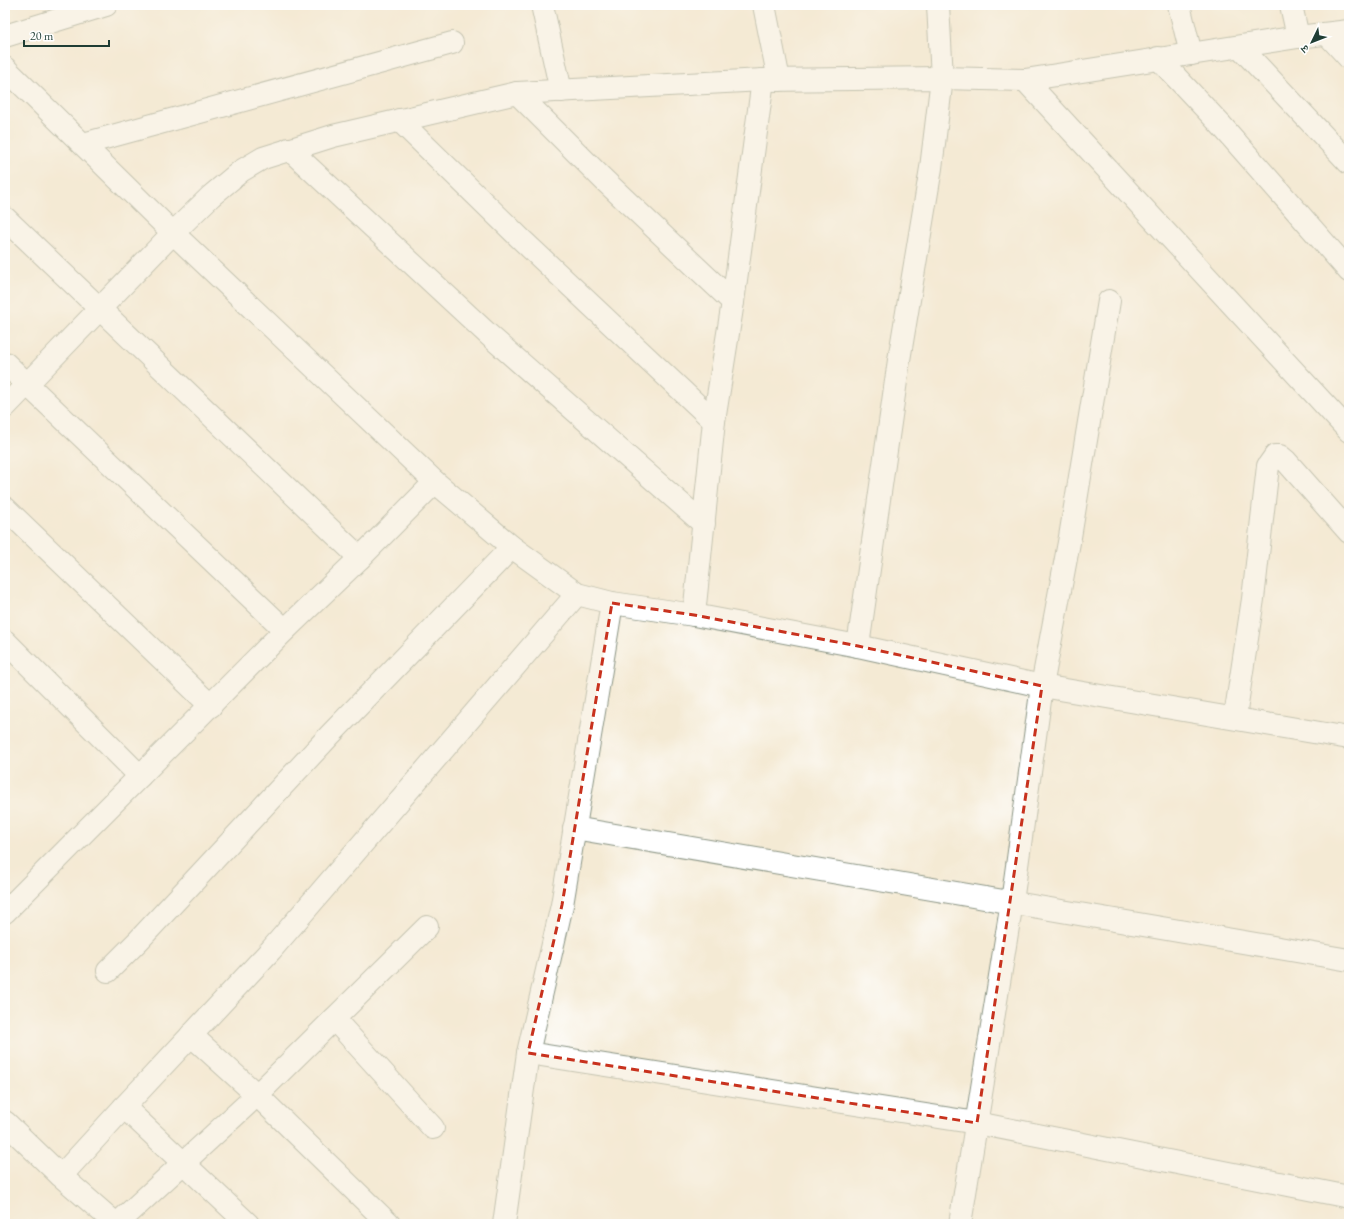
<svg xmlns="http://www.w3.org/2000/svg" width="1354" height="1229" font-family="'EB Garamond','Noto Serif Devanagari',serif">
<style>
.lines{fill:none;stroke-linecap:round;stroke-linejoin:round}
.minor-casing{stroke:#8a9484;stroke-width:24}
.minor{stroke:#fff;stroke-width:22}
.marked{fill:none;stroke:#c8321e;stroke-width:3;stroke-dasharray:8 5;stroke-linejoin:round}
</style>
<rect width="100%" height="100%" fill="#fff"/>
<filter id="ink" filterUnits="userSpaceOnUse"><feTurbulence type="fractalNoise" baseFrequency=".025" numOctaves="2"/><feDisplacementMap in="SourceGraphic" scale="8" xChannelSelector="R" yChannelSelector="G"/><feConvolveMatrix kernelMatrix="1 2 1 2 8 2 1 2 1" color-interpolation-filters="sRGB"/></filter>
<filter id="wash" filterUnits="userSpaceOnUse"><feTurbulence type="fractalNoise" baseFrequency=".012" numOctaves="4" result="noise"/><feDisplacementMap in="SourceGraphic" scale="16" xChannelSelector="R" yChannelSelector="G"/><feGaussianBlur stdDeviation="0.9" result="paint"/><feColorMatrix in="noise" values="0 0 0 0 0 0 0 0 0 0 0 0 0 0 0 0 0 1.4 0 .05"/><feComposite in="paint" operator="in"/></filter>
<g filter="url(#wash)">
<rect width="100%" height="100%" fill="#f4ead4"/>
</g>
<g filter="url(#ink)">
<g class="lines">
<defs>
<g id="minor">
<path d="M542,5l19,86"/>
<path d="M764,5l15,75"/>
<path d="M1179,5l12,49"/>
<path d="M1291,5l7,32"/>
<path d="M1328,35l21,23"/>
<path d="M5,36l101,-31"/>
<path d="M1240,47l109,116"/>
<path d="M1158,58l63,67 128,146"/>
<path d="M5,68l168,165 262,249 77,65 65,47 35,9 82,12 164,31 184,40 307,52"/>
<path d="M1025,80l324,351"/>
<path d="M517,93l86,86 130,123"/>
<path d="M399,120l123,120 192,181"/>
<path d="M83,144l369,-101"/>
<path d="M289,149l201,187 214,188"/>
<path d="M5,218l355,340"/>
<path d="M5,363l280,267"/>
<path d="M5,407l168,-174 38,-37 30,-25 22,-13 70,-22 184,-43 246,-13 179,-2 83,2 273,-43 51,-6"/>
<path d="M5,508l206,198"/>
<path d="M694,615l20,-194 19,-119 30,-222"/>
<path d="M5,641l135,135"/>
<path d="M858,646l41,-286 32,-192 11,-90 -4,-73"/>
<path d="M1235,717l18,-118 15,-133 7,-10h5l6,5 63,71"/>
<path d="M574,828l775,132"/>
<path d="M5,912l280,-282 75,-72 75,-76"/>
<path d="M108,971l31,-31 191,-205 182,-188"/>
<path d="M334,1019l99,109"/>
<path d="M191,1035l66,60 132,129"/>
<path d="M528,1053l449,70 372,74"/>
<path d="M124,1107l124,117"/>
<path d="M5,1122l56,54 55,48"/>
<path d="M61,1176l63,-69 147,-157 306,-356"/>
<path d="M117,1224l140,-129 170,-168"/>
<path d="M504,1224l24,-171 34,-148 50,-302"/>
<path d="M960,1224l52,-322 30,-216 28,-149 39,-236"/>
</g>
</defs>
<use href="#minor" class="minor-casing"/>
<use href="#minor" class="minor"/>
</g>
</g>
<path d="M0 0H1354V1229H0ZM612,603l82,12 164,31 184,40 -65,437 -449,-70 34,-148z" fill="#f4ead4" fill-opacity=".55" fill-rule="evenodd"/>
<path class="marked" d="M612,603l82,12 164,31 184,40 -65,437 -449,-70 34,-148z"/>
<rect width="1354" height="1229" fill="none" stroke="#fff" stroke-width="20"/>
<g transform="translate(1312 42) rotate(227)" stroke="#ffffff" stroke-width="3" paint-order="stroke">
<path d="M0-3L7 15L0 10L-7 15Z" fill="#1f3d34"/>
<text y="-6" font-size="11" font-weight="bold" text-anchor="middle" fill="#1f3d34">उ</text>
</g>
<path d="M24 40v6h85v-6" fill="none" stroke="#1f3d34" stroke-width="2"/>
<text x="30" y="40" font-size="12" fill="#1f3d34" stroke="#ffffff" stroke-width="3" paint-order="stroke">20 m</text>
</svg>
